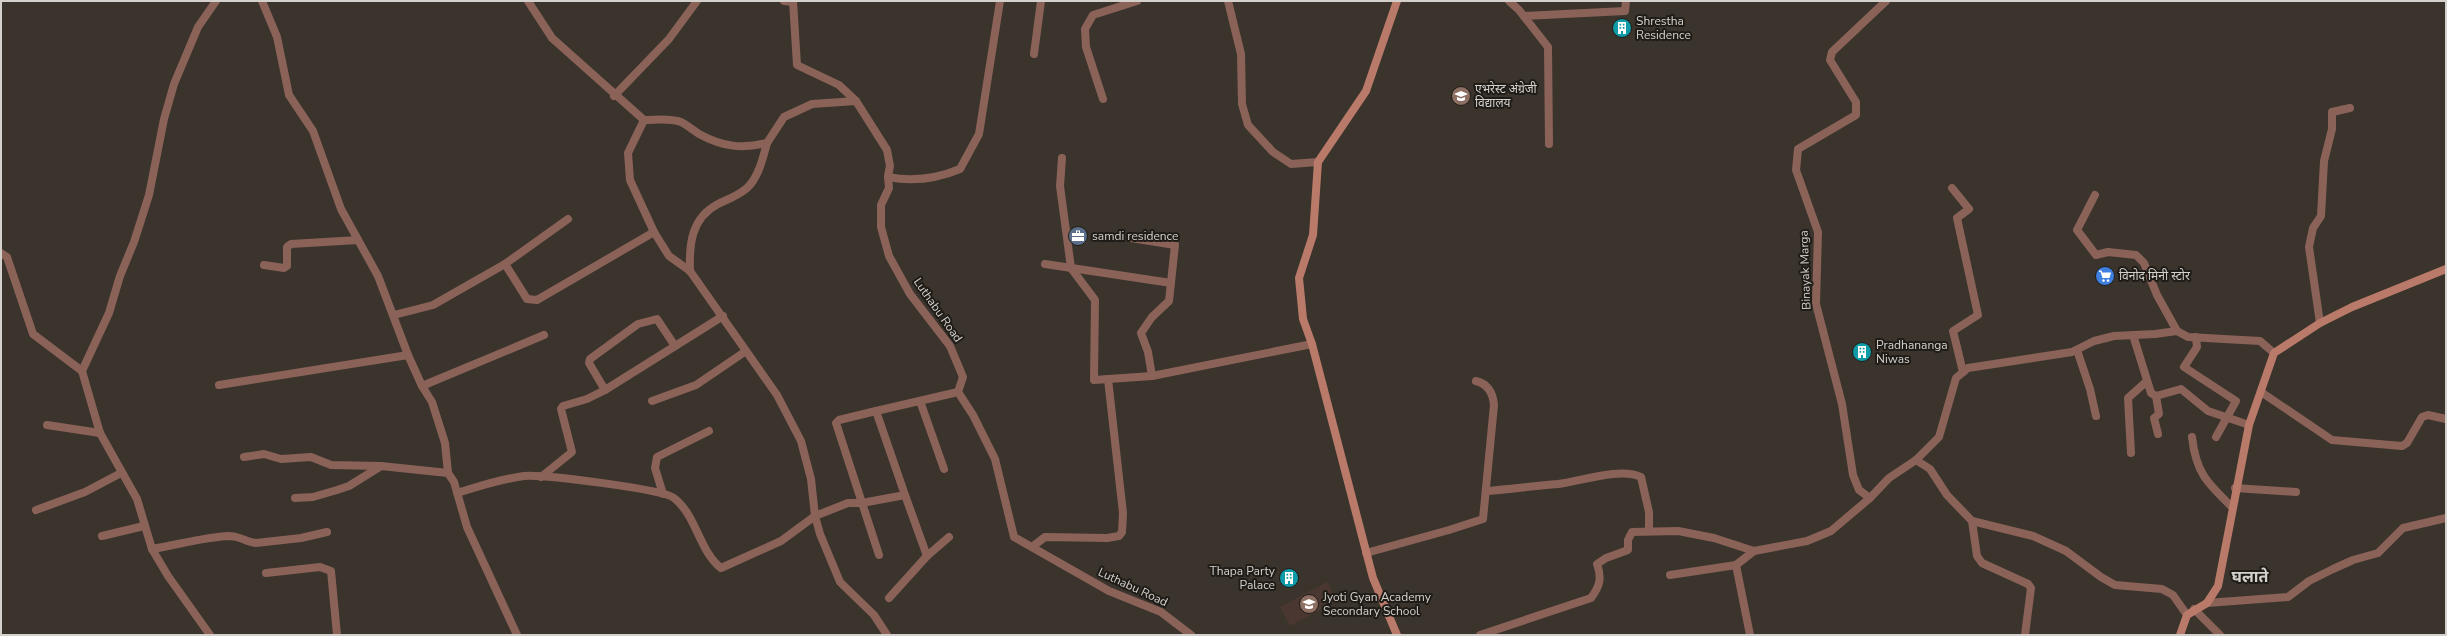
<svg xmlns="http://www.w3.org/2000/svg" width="2447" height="636" font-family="'Nunito Sans','Noto Sans Devanagari',sans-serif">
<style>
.education{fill:#4b3731}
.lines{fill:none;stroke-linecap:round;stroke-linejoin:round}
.minor{stroke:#8b6258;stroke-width:8}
.secondary{stroke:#ba7a6a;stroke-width:8}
.labels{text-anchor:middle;stroke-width:4;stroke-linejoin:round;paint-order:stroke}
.poi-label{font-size:12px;fill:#d4d0cb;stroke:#1f1c18;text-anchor:start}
.street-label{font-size:12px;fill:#d4d0cb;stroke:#1f1c18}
.district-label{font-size:16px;font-weight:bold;fill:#d4d0cb;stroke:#1f1c18}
</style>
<rect width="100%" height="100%" fill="#3a342c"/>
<path class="education" d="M1327,582l10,19 -47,25 -10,-19z"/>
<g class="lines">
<g class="minor">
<path d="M262,1l15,36 12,58 24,36 28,78 37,67 30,79 14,31 10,16 13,41 3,30 6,9 13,45 50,108"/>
<path d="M528,1l24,37 92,82 -16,33 2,27 24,52 15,24 21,15 87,124 24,46 10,38 4,37 5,18 20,48 34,33 13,20"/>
<path d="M784,1l9,1"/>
<path d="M793,1l4,64 42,20 17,16 31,49 3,16 -2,10 1,12 -8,17v22l8,29 21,38 40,52 13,31 -5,15 15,23 22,44 19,78 95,54 52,21 30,23"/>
<path d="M1228,1l13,53 1,50 6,21 25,27 18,12 27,-2"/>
<path d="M1509,1l10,9 29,37 1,97"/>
<path d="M1524,16l101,-5 1,-10"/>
<path d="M1034,54l7,-53"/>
<path d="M614,96l55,-57 28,-38"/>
<path d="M1103,99l-17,-52 -1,-18 8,-14 44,-14"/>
<path d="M644,120c11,0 26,-2 37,2 6,3 12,8 18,12 24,13 43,15 68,9l17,-26 28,-13 44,-3"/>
<path d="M1062,158l-2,28 11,82 24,32 -1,80 58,-4 160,-32"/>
<path d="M888,177c25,5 48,2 72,-8l19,-35 21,-133"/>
<path d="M1952,188l17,21 -12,9 21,97 -25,16 10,41"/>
<path d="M2095,195l-18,35 19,25 12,-3 28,3 8,8 13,32 20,36"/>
<path d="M1131,238l44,7 -6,56 -17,16 -11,16 7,19 4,24"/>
<path d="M1,253l6,4 26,77 49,37"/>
<path d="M505,264l63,-45"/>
<path d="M1045,264l126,19"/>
<path d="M264,265l20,3 3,-2v-19l4,-3 67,-4"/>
<path d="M690,271c-1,-26 1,-53 28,-67 10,-5 20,-8 29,-16 12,-11 16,-31 20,-45"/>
<path d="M394,315l39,-10 72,-41 22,35 10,1 117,-68"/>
<path d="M2320,323l-11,-76 4,-19 8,-12 3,-55 8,-32v-17l18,-4"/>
<path d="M2133,335l18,58 5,3 3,18 -5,4 4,16"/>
<path d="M2196,337l1,10 -13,20 52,34 -20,36"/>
<path d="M2077,350l13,39 6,27"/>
<path d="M219,385l189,-30"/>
<path d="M422,386l122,-51"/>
<path d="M605,390l-16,-27 1,-4 48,-35 19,-5 18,27"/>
<path d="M2261,392l71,48 70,6 5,-3 15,-26 6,-2 18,4"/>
<path d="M2156,396l25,-7 27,22 41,14"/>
<path d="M652,401l44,-16 50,-34"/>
<path d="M920,401l24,68"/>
<path d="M876,411l-37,9 -3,3 43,132"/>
<path d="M47,425l53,8"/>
<path d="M2192,437c4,36 15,46 40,70"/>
<path d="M2131,453l-3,-55 19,-17"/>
<path d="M244,457l20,-3 17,5 30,-2 20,8 50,1"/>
<path d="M1916,460l14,9 17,26 25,26 5,35 5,7 46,21 3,4 -6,47"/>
<path d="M541,477l31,-25 -11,-43 2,-3 24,-7 18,-9 118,-74"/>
<path d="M2235,488l61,4"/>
<path d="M1487,491c24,-2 47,-5 71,-7 23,-3 63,-17 83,-7l8,35v18"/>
<path d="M457,493c22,-7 44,-14 67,-17 17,-2 139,13 150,22 23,18 25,53 47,70l60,-27 34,-25 33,-13h14l43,-8 -29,-84 82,-19"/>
<path d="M663,494l-8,-26 2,-11 52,-26"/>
<path d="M905,495l22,61"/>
<path d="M295,498l18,-1 24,-7 12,-4 32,-20 67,7"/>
<path d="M1870,498l-11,-8 -6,-15 -11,-71 -26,-100 2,-72 -22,-62 2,-21 58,-34v-13l-26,-42 2,-8 54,-51"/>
<path d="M36,510l49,-18 36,-19"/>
<path d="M1972,521l61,15 33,15 35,26 14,8 47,4 11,6 14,20"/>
<path d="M102,536l42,-10"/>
<path d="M1032,547l13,-10 62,1 12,-2 3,-4 1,-19 -15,-134"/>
<path d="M152,549c25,-4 52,-12 77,-13 11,0 17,6 27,7l45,-5 26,-6"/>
<path d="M1366,553l83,-23 34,-11 11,-114c-1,-12 -6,-21 -18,-24"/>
<path d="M266,573l54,-6 11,4 6,64"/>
<path d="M1670,575l66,-10"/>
<path d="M889,598l38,-42 22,-19"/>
<path d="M2207,603l81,-6 21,-16 24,-12 20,-9 25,-7 25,-25 43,-10"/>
<path d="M2194,609l26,26"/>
<path d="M210,635l-42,-59 -16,-27 -15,-50 -37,-66 -18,-62 27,-58 11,-37 14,-34 15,-47 15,-76 10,-35 24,-57 18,-26"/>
<path d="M1480,635l111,-37c9,-12 11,-20 6,-34l9,-6 22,-8v-10l4,-8 46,-1 36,7 40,13 53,-10 24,-10 39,-33 19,-20 27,-18 23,-23 17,-59 12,-10 104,-16 22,-11 20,-5 41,-2 22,-3 11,6 72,4 14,12"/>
<path d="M1750,635l-14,-70 18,-14"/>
</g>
<g class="secondary">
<path d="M1397,635l-24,-57 -61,-234 -9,-25 -4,-41 14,-43 5,-73 48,-71 31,-90"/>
<path d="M2180,635l7,-20 20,-12 11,-17 31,-161 25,-72 46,-30 32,-16 94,-38"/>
</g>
</g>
<defs>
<symbol id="building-disc" viewBox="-11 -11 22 22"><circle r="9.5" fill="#0f9aa8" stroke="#1f1c18"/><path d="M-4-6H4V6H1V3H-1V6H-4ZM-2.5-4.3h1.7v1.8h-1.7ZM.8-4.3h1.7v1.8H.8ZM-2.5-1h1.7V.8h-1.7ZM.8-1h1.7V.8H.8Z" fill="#fff"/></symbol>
<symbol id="school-disc" viewBox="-11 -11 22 22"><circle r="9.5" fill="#8d6e63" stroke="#1f1c18"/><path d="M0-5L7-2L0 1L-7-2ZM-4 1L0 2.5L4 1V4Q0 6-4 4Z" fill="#fff"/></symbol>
<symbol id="office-disc" viewBox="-11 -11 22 22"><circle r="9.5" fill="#5c6f8a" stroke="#1f1c18"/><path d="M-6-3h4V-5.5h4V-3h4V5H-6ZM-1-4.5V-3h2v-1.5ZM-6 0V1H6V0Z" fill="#fff"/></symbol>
<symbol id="supermarket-disc" viewBox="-11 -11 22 22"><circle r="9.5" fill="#3f7fe0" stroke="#1f1c18"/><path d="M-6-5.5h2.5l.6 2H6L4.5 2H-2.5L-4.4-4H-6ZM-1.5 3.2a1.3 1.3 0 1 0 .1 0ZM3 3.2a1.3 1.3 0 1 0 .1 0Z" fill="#fff"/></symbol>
</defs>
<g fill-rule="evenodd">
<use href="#building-disc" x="1611" y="17" width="22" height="22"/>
<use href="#school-disc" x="1450" y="85" width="22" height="22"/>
<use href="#office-disc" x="1067" y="225" width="22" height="22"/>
<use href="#supermarket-disc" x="2094" y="265" width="22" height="22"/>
<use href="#building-disc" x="1851" y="341" width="22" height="22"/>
<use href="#building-disc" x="1278" y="567" width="22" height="22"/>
<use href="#school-disc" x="1298" y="593" width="22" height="22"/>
</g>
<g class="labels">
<g class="poi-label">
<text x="1636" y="25">Shrestha<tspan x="1636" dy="14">Residence</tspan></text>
<text x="1475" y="93">एभरेस्ट अंग्रेजी<tspan x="1475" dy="14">विद्यालय</tspan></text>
<text x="1092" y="240">samdi residence</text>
<text x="2119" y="280">विनोद मिनी स्टोर</text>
<text x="1876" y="349">Pradhananga<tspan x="1876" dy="14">Niwas</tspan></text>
<text x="1275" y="575" text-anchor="end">Thapa Party<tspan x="1275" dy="14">Palace</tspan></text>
<text x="1323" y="601">Jyoti Gyan Academy<tspan x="1323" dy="14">Secondary School</tspan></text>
</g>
<g class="street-label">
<text transform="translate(1805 270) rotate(-92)" y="4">Binayak Marga</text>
<text transform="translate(938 310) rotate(55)" y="4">Luthabu Road</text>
<text transform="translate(1133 587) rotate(25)" y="4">Luthabu Road</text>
</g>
<g class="district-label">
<text x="2250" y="582">घलाते</text>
</g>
</g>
<rect width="2447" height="636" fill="none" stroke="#d4d0cb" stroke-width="4"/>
</svg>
